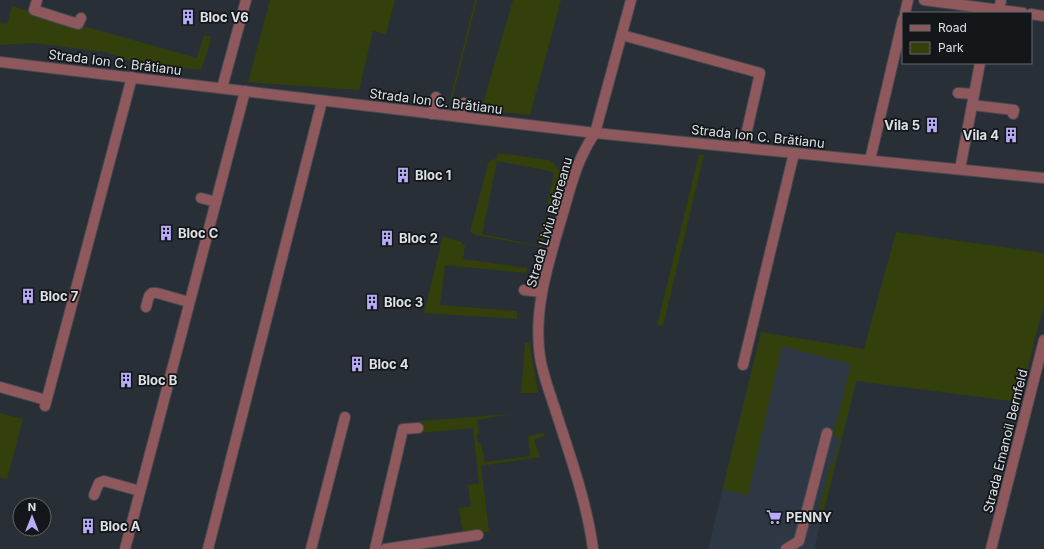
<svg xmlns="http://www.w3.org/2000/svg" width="1044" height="549" font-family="Inter,sans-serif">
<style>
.built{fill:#2e3844}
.green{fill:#33400b}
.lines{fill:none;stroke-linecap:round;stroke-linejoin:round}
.minor-casing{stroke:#464b52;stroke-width:12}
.minor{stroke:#8f585c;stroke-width:10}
.labels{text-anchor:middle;stroke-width:3.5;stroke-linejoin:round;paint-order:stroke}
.poi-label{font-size:13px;font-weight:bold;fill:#dde1e6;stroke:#14171a;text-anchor:start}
.street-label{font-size:13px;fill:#dde1e6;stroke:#14171a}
</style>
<rect width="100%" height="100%" fill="#292f36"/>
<path class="built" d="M761,332l103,17 -50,200h-106z"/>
<g class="green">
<path d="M270,0h125l-9,34 -13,-3 -14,59 -111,-8z"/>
<path d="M475,0h2l-25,100h-2z"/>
<path d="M513,0h48l-31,115 -49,-5z"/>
<path d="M12,6l185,52 7,-23 8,2 -11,33 -63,-7 -33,-11 -71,-9 -34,2v-22l7,1z"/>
<path d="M498,153l51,7c21,13 8,34 3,54l-6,-2 8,-40 -57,-11 -15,73 56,12 6,-25 5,2 -7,24 -67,-12 -4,-3v-4l17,-64 3,-4 5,-1z"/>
<path d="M699,155h5l-41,171 -6,-1z"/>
<path d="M896,232l148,21v51l-25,98 -163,-21 -32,129 -5,-1 12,-46 2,1 7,-27 -7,-2 18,-71 -69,-18 -34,149 -25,-6 38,-157 103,17z"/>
<path d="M443,236l19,6v2l3,1 -2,14 64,9 -1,5 -81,-8 -5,40 77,6v8l-93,-6z"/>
<path d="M525,343h5l8,50h-17z"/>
<path d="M0,413l23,6 -16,60 -7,-2z"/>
<path d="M511,414l-34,6 2,13 -2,1 1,9h3l4,19 45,-6 -2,-20 16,-3 1,3 -11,4 6,17 -59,9 8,66 -26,2 -4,-26 12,-2 -3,-21 11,-2 -6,-55 -53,5 -1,-12z"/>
</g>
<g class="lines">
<defs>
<g id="minor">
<path d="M37,0l-3,10 44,14 3,-6"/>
<path d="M924,0l99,13"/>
<path d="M999,10l2,-10"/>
<path d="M905,13l3,-13"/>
<path d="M1031,14l13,2"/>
<path d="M622,35l138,38 -17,75"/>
<path d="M0,62l595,71 449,45"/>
<path d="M222,88l24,-88"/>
<path d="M958,93l16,1"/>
<path d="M972,105l42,5 -1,4"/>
<path d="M432,114l4,-17"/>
<path d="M461,117l3,-14"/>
<path d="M870,160l33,-141"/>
<path d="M960,169l20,-106"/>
<path d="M201,198l15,4"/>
<path d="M524,290l18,2"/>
<path d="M146,307l3,-11 3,-3h5l32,9"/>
<path d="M743,365l51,-212"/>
<path d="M0,387l46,13"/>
<path d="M45,406l87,-329"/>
<path d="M94,495l5,-12 5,-2 36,10"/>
<path d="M125,549l120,-458"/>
<path d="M208,549l114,-448"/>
<path d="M311,549l34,-132"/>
<path d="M375,549l28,-120 15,-1"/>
<path d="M385,549l93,-14"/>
<path d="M593,549c-6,-46 -22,-90 -36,-134 -6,-19 -14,-39 -17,-58 -7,-46 8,-93 21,-137 7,-22 12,-48 23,-68 3,-7 7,-13 11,-19l36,-133"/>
<path d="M786,549l13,-8 28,-108"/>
<path d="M991,549l53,-209"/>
</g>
</defs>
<use href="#minor" class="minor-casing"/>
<use href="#minor" class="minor"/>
</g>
<defs>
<symbol id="building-bare" viewBox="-9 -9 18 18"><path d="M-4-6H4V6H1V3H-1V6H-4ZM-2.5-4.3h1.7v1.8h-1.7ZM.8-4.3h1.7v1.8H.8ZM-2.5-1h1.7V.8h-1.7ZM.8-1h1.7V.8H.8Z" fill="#b8abf7" stroke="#14171a" stroke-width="2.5" paint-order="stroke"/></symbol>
<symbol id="supermarket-bare" viewBox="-9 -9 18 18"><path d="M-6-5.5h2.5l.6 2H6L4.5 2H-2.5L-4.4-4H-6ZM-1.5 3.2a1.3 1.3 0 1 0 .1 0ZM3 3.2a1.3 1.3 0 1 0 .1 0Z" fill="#b8abf7" stroke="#14171a" stroke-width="2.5" paint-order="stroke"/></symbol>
</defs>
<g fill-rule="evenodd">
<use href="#building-bare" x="177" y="6" width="22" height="22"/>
<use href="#building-bare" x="921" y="114" width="22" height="22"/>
<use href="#building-bare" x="1000" y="124" width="22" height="22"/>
<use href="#building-bare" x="392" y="164" width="22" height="22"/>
<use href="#building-bare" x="155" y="222" width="22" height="22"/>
<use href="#building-bare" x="376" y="227" width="22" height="22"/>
<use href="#building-bare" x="17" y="285" width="22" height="22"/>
<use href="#building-bare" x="361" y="291" width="22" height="22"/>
<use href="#building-bare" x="346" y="353" width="22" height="22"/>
<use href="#building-bare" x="115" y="369" width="22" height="22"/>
<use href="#supermarket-bare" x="763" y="506" width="22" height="22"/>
<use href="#building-bare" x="77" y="515" width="22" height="22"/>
</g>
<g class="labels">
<g class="poi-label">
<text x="200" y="22">Bloc V6</text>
<text x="920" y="130" text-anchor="end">Vila 5</text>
<text x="999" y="140" text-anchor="end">Vila 4</text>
<text x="415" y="180">Bloc 1</text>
<text x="178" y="238">Bloc C</text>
<text x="399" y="243">Bloc 2</text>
<text x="40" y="301">Bloc 7</text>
<text x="384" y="307">Bloc 3</text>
<text x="369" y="369">Bloc 4</text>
<text x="138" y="385">Bloc B</text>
<text x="786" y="522">PENNY</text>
<text x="100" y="531">Bloc A</text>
</g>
<g class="street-label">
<text transform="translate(115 62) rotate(7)" y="5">Strada Ion C. Brătianu</text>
<text transform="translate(436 101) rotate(7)" y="5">Strada Ion C. Brătianu</text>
<text transform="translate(758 136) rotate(6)" y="5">Strada Ion C. Brătianu</text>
<text transform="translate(549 222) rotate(-74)" y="5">Strada Liviu Rebreanu</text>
<text transform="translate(1005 441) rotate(-76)" y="5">Strada Emanoil Bernfeld</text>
</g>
</g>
<rect x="902" y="12" width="130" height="52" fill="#14171a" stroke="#64686c"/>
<rect x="910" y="25" width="20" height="6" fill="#8f585c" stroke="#64686c"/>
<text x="938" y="32" font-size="12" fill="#dde1e6">Road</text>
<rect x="910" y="42" width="20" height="12" fill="#33400b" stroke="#64686c"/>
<text x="938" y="52" font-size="12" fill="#dde1e6">Park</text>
<g transform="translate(32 517)"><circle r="19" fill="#14171a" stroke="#64686c"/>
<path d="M0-3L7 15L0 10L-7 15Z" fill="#b8abf7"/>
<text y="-6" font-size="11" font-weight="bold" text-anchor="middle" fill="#dde1e6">N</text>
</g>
</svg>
